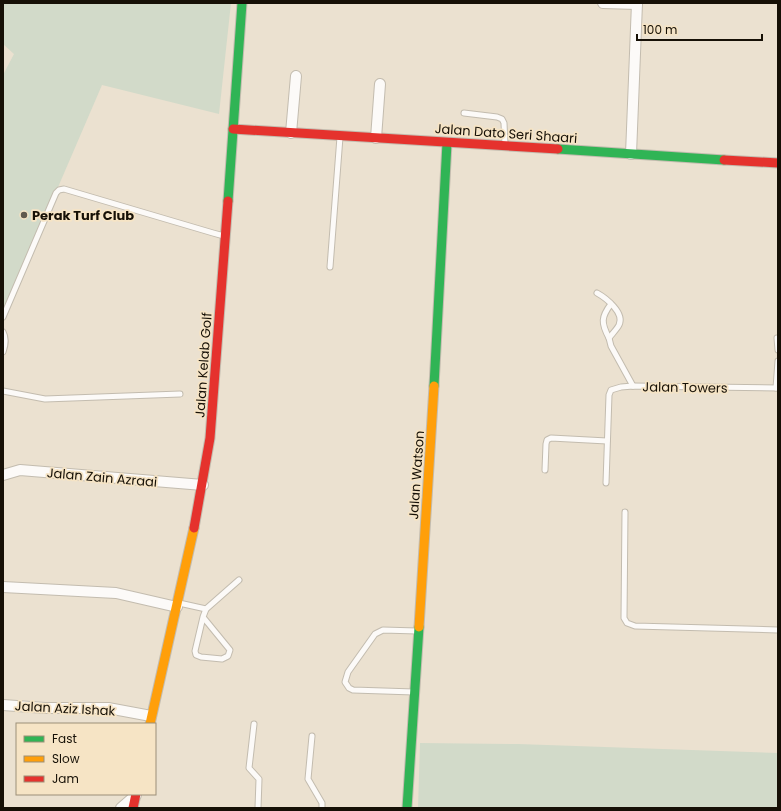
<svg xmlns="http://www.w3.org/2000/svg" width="781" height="811" font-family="Poppins,sans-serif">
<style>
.green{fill:#d2dac9}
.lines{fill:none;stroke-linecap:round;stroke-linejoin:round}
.lane-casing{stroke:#c3bcaf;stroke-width:7}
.street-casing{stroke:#c3bcaf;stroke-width:12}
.fast-casing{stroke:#c3bcaf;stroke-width:11}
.slow-casing{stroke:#c3bcaf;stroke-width:11}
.jam-casing{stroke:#c3bcaf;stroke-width:11}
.lane{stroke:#fcfaf8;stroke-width:5}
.street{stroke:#fcfaf8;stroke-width:10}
.fast{stroke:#30b455;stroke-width:9}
.slow{stroke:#ff9f0a;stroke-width:9}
.jam{stroke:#e5322d;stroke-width:9}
.poi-dot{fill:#61594d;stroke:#f6e4c5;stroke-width:1.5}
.labels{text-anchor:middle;stroke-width:3.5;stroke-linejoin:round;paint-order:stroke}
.street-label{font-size:13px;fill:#161006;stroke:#f6e4c5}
.poi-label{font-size:13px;font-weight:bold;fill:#161006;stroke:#f6e4c5;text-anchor:start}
</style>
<rect width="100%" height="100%" fill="#ebe1d0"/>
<g class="green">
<path d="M3,3h228l-12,111 -117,-29 -99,230v-240l11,-21 -11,-10z"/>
<path d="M420,743l98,1 260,9v55h-360z"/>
</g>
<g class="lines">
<defs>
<g id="lane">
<path d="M464,113l33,4 5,2 2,4 1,22"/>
<path d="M330,267l10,-130"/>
<path d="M597,293c9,5 28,20 22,32 -2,4 -7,9 -10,13l2,8 22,40"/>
<path d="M3,317l53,-124 3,-3 5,-1 149,44 11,3"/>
<path d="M3,332c4,7 2,14 0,20"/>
<path d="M609,338c-8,-15 -8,-21 2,-34"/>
<path d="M777,338l1,12"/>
<path d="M776,388l2,-27"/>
<path d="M3,391l42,8 135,-5"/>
<path d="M545,470l1,-26 1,-4 4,-2 56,3"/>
<path d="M606,483l3,-88 2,-5 10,-3 12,-1 145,2"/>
<path d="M625,512l-1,106 3,5 8,3 143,4"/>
<path d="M179,603l27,6 33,-29"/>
<path d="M203,617l-8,34 1,4 5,2 21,2 6,-3 2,-6 -27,-33 3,-8"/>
<path d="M414,692l-61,-2 -4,-2 -4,-6 3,-10 27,-38 8,-4 34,1"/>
<path d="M254,724l-5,44 10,11 -1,29"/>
<path d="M312,736l-4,43 14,24v5"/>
</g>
<g id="street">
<path d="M603,3l34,1"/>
<path d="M291,133l5,-57"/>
<path d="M376,138l4,-54"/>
<path d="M631,154l6,-151"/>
<path d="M3,475l17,-5 183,15"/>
<path d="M3,587l113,6 61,14"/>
<path d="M3,705l42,3h63l43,8"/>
<path d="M121,808l15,-13"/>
</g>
<g id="fast">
<path d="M558,149l166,11"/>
<path d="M228,201l14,-198"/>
<path d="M434,386l13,-243"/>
<path d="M407,808l12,-181"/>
</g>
<g id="slow">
<path d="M419,627l15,-241"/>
<path d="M150,724l44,-196"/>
</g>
<g id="jam">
<path d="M233,129l325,20"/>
<path d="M724,160l54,3"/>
<path d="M194,528l16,-90 18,-237"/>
<path d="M133,808l3,-14"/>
</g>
</defs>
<use href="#lane" class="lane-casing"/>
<use href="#street" class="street-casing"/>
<use href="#fast" class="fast-casing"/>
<use href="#slow" class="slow-casing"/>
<use href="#jam" class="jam-casing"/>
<use href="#lane" class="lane"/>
<use href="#street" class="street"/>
<use href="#fast" class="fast"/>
<use href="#slow" class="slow"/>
<use href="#jam" class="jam"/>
</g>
<circle class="poi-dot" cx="24" cy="215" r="4"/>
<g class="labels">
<g class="street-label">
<text transform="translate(506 133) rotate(4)" y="5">Jalan Dato Seri Shaari</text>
<text transform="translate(203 365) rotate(-86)" y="5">Jalan Kelab Golf</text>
<text transform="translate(685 387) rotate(1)" y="5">Jalan Towers</text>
<text transform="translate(416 475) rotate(-86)" y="5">Jalan Watson</text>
<text transform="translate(102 477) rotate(5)" y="5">Jalan Zain Azraai</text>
<text transform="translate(65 708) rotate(3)" y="5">Jalan Aziz Ishak</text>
</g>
<g class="poi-label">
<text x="32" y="220">Perak Turf Club</text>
</g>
</g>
<rect width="781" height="811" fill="none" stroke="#161006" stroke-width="8"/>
<rect x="16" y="723" width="140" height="72" fill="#f6e4c5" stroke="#9c8f79"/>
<rect x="24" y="736" width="20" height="6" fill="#30b455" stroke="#9c8f79"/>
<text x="52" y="743" font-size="12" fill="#161006">Fast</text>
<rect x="24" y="756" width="20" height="6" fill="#ff9f0a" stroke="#9c8f79"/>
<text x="52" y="763" font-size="12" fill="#161006">Slow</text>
<rect x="24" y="776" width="20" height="6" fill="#e5322d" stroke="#9c8f79"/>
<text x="52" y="783" font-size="12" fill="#161006">Jam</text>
<path d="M637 34v6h125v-6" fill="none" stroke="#161006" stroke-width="2"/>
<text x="643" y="34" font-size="12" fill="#161006" stroke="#f6e4c5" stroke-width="3" paint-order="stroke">100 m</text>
</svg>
